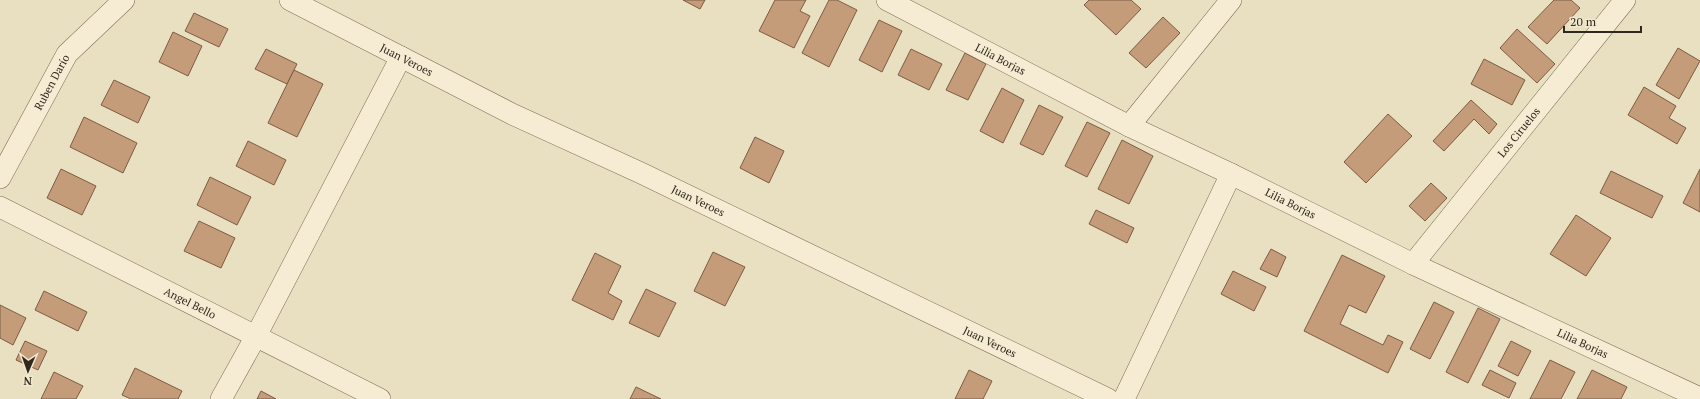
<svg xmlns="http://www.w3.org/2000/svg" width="1700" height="399" font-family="'PT Serif',serif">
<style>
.building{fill:#c49c7a;stroke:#7d5c42}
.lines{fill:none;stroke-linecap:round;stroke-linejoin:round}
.minor-casing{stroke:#80705a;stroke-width:22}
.minor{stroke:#f5ecd3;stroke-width:21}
.labels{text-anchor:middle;stroke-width:3;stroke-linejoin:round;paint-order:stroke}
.street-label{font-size:11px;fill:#31281d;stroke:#f1e9cf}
</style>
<rect width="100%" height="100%" fill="#e9dfc1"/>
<g class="building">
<path d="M683,0h22l-5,9z"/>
<path d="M775,0h31l-6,11 10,5 -16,32 -35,-17z"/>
<path d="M829,0h8l20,10 -28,57 -27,-14z"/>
<path d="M1089,0h42l10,9 -25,26 -32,-30z"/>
<path d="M1554,0h17l9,8 -33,36 -19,-17z"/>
<path d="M194,13l34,16 -9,18 -34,-16z"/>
<path d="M1163,17l17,16 -34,35 -17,-15z"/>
<path d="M879,20l23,11 -20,41 -23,-12z"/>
<path d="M1517,29l38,35 -18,19 -37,-35z"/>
<path d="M173,32l29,14 -14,30 -29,-14z"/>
<path d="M1678,48l22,13 -21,38 -23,-14z"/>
<path d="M266,49l31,15 -10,20 -32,-15z"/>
<path d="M911,49l31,15 -13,26 -31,-15z"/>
<path d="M965,53l21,11 -18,36 -22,-10z"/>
<path d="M1484,59l41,21 -13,25 -41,-21z"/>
<path d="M294,70l29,14 -26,53 -29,-14z"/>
<path d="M114,80l36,17 -12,26 -37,-18z"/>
<path d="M1644,87l32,19 -7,12 17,10 -9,16 -49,-29z"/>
<path d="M1002,88l22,12 -21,43 -23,-12z"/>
<path d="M1471,100l26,24 -8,10 -15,-15 -30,32 -11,-10z"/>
<path d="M1039,105l24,12 -20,38 -23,-11z"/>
<path d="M1388,114l24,22 -46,47 -22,-21z"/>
<path d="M84,117l53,26 -14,30 -53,-26z"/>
<path d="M1087,122l23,11 -23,44 -22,-11z"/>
<path d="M755,137l29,14 -15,32 -29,-15z"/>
<path d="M1122,140l31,16 -24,48 -31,-15z"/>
<path d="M248,141l38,19 -12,25 -38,-19z"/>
<path d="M61,169l35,17 -14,29 -35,-17z"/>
<path d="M1700,169v43l-17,-9z"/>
<path d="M1611,171l52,25 -11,22 -52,-25z"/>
<path d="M210,177l41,20 -14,28 -40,-20z"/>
<path d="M1431,183l16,15 -22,23 -16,-15z"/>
<path d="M1096,210l38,18 -7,15 -38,-19z"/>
<path d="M1576,215l35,23 -25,38 -36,-22z"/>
<path d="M199,221l36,17 -14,30 -37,-17z"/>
<path d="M1271,249l15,8 -9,20 -17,-8z"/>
<path d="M713,252l32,15 -20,39 -31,-15z"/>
<path d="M595,253l26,13 -13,27 14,8 -9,19 -41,-20z"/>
<path d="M1342,255l43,21 -19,37 -17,-8 -9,19 43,21 5,-10 15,7 -15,31 -84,-42z"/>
<path d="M1233,271l33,16 -12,24 -33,-17z"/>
<path d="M646,289l30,14 -17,34 -30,-14z"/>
<path d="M44,291l43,21 -9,19 -43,-21z"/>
<path d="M1434,302l20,10 -24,47 -20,-10z"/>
<path d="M0,305l26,13 -13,27 -13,-7z"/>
<path d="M1478,308l22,11 -32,64 -22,-11z"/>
<path d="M25,341l22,10 -9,19 -22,-10z"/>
<path d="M1511,341l20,10 -13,25 -20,-10z"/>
<path d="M1550,360l25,12 -14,27h-31z"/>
<path d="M135,368l47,23 -4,8h-47l-9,-4z"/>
<path d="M969,370l23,11 -9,18h-28z"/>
<path d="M1490,370l26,13 -7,15 -27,-13z"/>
<path d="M1592,370l35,17 -6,12h-44z"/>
<path d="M54,372l29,14 -7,13h-35z"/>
<path d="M636,387l25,12h-31z"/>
<path d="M261,391l15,8h-19z"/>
</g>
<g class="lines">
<defs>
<g id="minor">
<path id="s1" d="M290,0l222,114 129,59 467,226"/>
<path id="s2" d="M887,0l242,126 102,48 182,90 287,134"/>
<path d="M1129,126l102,-126"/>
<path id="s3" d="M0,178l67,-124 57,-54"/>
<path id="s4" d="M0,207l380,192"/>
<path id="s5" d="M1413,264l212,-264"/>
<path d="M221,399l35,-63 145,-279"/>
<path d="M1124,399l107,-225"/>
</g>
</defs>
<use href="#minor" class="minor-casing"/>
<use href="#minor" class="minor"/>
</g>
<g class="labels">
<g class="street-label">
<text dy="4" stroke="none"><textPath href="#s2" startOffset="128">Lilia Borjas</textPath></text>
<text dy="4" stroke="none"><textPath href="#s1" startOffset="131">Juan Veroes</textPath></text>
<text dy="4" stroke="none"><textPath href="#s3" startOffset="109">Ruben Darío</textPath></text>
<text dy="4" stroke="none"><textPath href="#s5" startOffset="169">Los Ciruelos</textPath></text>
<text dy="4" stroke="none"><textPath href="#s1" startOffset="455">Juan Veroes</textPath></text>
<text dy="4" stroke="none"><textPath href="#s2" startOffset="452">Lilia Borjas</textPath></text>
<text dy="4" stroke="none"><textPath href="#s4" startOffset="213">Angel Bello</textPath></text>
<text dy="4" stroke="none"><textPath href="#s1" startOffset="779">Juan Veroes</textPath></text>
<text dy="4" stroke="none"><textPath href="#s2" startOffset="776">Lilia Borjas</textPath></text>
</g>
</g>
<g transform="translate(28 371) rotate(182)" stroke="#f1e9cf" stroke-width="3" paint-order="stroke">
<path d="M0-3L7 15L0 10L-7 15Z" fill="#31281d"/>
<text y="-6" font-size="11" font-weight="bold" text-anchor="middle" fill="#31281d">N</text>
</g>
<path d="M1564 26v6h77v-6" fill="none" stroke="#31281d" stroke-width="2"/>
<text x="1570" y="26" font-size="12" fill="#31281d" stroke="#f1e9cf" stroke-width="3" paint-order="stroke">20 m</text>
</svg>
